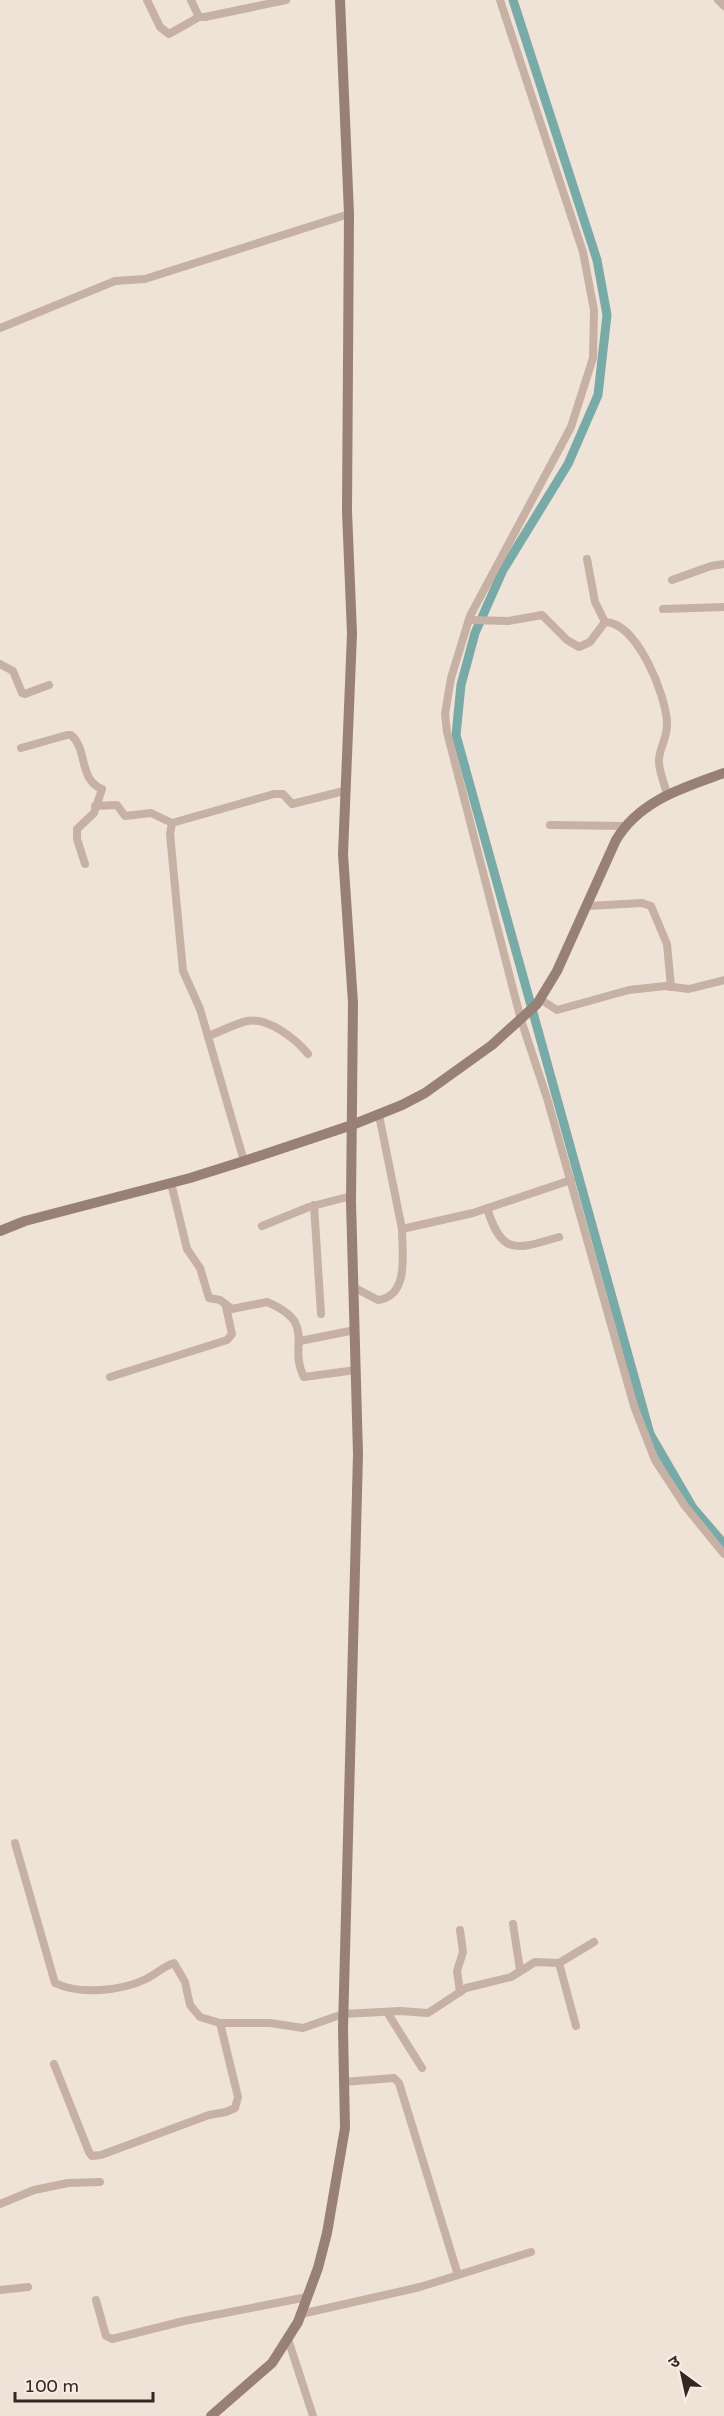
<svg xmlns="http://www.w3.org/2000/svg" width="724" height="2416" font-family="'Varela Round','Noto Sans Devanagari',sans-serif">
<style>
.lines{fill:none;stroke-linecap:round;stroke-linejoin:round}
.canal{stroke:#78aaa8;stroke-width:9}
.street{stroke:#c6b1a4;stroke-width:8}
.secondary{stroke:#998076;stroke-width:10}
</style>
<rect width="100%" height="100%" fill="#efe2d7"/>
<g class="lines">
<path class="canal" d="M513,0l84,260 10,55 -9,80 -30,69 -65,106 -28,63 -14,52 -5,50 194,699 43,74 31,36"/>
<g class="street">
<path d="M147,0l13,27 9,7 30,-17"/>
<path d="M191,0l8,17h6l81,-17"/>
<path d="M500,0l83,252 11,58 -1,48 -22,69 -101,189 -19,62 -6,36 2,18 74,288 26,78 87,308 21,54 30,46 39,48"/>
<path d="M718,0l6,6"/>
<path d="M0,328l115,-47 30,-2 204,-65"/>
<path d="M587,559l8,43 10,20"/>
<path d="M672,580l39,-14 13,-2"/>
<path d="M663,609l61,-2"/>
<path d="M469,620l39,1 34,-6 25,25 12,7 11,-5 15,-20c32,0 61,73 62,101 1,13 -7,24 -8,36 -1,11 6,25 8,36"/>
<path d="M0,664l13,7 9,22 3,1 24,-9"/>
<path d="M21,748l46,-13h4c17,14 7,44 31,54l-8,24 -17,16v10l8,25"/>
<path d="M95,806l22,-1 8,11 26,-3 21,10"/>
<path d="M550,825l75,1"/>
<path d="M588,906l54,-3 9,3 16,38 4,43"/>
<path d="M540,999l17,11 72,-20 36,-4 24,3 35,-9"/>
<path d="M208,1036c12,-4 26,-12 39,-15 21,-4 49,18 61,33"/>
<path d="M379,1115l23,114 71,-16 98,-33"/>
<path d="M244,1161l-44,-152 -17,-38 -13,-137 2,-11 102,-29h9l9,10 52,-13"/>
<path d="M171,1183l16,66 13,19 9,30 11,2 12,9 35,-7c52,22 20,43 37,75l52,-7"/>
<path d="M314,1205l7,109"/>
<path d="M487,1208c15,49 30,41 72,29"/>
<path d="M262,1226l47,-19 42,-11"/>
<path d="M353,1287l25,13c32,-4 24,-48 24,-71"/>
<path d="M300,1341l55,-11"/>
<path d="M110,1377l117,-37 5,-6 -6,-27"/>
<path d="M15,1843l40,140c25,12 66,8 91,-4 10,-5 18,-13 28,-16l11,19 5,23 10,12 20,6h50l33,5 40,-14 57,-3 28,2 38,-25 45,-11 24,-15 24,1 35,-21"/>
<path d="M513,1924l7,46"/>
<path d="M559,1963l17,63"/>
<path d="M460,1992l-3,-21 6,-19 -3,-22"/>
<path d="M387,2012l35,56"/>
<path d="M54,2064l35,88 3,4 9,-1 108,-40 17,-3 9,-4 3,-11 -18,-74"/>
<path d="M344,2082l50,-4 5,5 59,192"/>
<path d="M0,2204l34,-14 34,-7 32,-1"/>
<path d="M0,2290l28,-3"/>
<path d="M96,2300l10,36 6,3 72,-18 123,-24"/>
<path d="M301,2314l119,-27 111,-35"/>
<path d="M288,2339l25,77"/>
</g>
<g class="secondary">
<path d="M0,1231l25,-10 165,-43 54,-17 108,-36 50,-20 23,-12 67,-48 45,-41 20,-33 59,-131c24,-40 67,-52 108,-67"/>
<path d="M211,2416l61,-53 26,-41 20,-54 9,-35 18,-105 -2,-99 15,-575 -7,-252 2,-199 -10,-149 9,-220 -5,-123 2,-297 -9,-214"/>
</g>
</g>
<g transform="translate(682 2374) rotate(327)" stroke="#f7ece3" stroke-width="4.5" paint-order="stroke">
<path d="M0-4.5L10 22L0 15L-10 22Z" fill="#322825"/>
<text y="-9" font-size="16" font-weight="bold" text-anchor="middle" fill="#322825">उ</text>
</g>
<path d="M15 2392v9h138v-9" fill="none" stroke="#322825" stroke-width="3"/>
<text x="24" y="2392" font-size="18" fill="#322825" stroke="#f7ece3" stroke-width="4.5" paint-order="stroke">100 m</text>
</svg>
